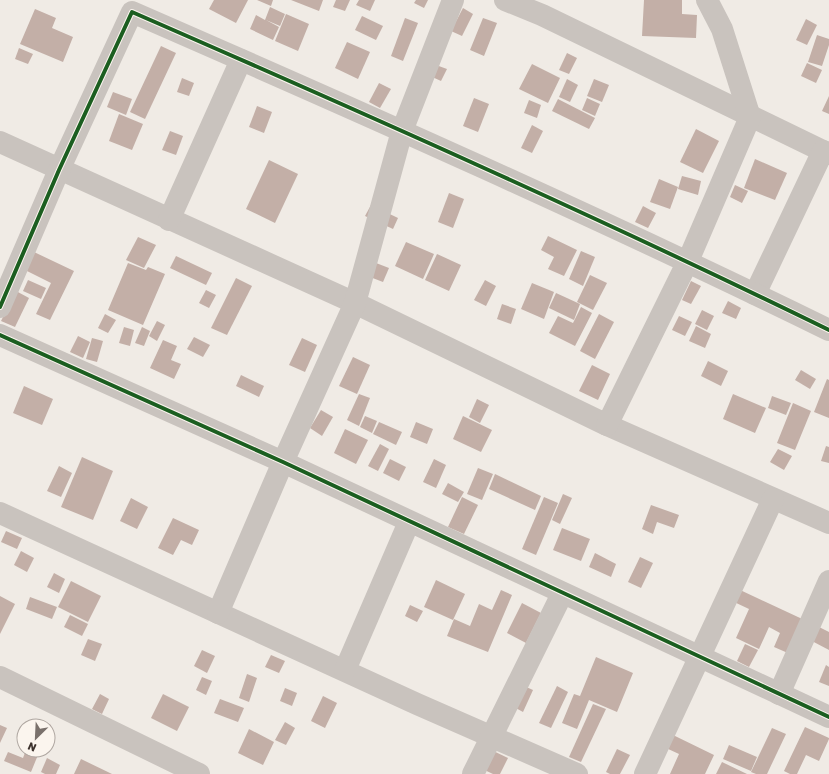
<svg xmlns="http://www.w3.org/2000/svg" width="829" height="774" font-family="Rubik,sans-serif">
<style>
.building{fill:#c3afa7}
.lines{fill:none;stroke-linecap:round;stroke-linejoin:round}
.street{stroke:#c9c3be;stroke-width:22}
.cycleway-casing{stroke:#fbf5ee;stroke-width:6}
.cycleway{stroke:#1b5e20;stroke-width:4}
</style>
<rect width="100%" height="100%" fill="#f0ebe5"/>
<g class="building">
<path d="M214,0h34l-12,23 -27,-14z"/>
<path d="M257,0h16l-2,6z"/>
<path d="M291,0h32l-4,11z"/>
<path d="M336,0h14l-5,11 -12,-4z"/>
<path d="M359,0h16l-5,11 -14,-6z"/>
<path d="M416,0h12l-4,8 -10,-5z"/>
<path d="M644,0h38v14l15,1 -1,23 -54,-2z"/>
<path d="M270,7l15,7 -5,12 -14,-6 13,7 -6,13 -23,-11 6,-14 9,5z"/>
<path d="M463,8l10,6 -11,22 -11,-5z"/>
<path d="M35,9l21,9 -4,10 21,9 -10,25 -43,-18z"/>
<path d="M286,14l23,10 -11,27 -23,-10z"/>
<path d="M362,16l21,10 -7,14 -21,-10z"/>
<path d="M405,18l13,5 -15,38 -12,-5z"/>
<path d="M483,18l14,5 -13,33 -14,-6z"/>
<path d="M806,19l11,6 -10,20 -11,-5z"/>
<path d="M817,35l12,4v6l-7,21 -14,-4z"/>
<path d="M347,42l23,10 -12,27 -23,-11z"/>
<path d="M161,46l15,7 -31,66 -15,-7z"/>
<path d="M19,48l14,6 -5,10 -13,-5z"/>
<path d="M567,53l10,5 -8,16 -10,-4z"/>
<path d="M807,63l15,7 -6,13 -15,-7z"/>
<path d="M532,64l28,14 -12,25 -29,-14z"/>
<path d="M436,65l11,4 -6,12 -11,-5z"/>
<path d="M182,78l12,5 -5,13 -12,-4z"/>
<path d="M567,79l11,6 -8,17 -11,-5z"/>
<path d="M594,79l15,6 -7,17 -15,-6z"/>
<path d="M379,83l12,6 -11,19 -11,-6z"/>
<path d="M113,92l19,7 -6,16 -19,-8z"/>
<path d="M829,96v18l-7,-3z"/>
<path d="M474,98l15,6 -11,28 -15,-6z"/>
<path d="M587,98l13,6 -5,12 -13,-6z"/>
<path d="M558,99l37,19 -6,11 -37,-18z"/>
<path d="M529,100l12,5 -4,13 -13,-5z"/>
<path d="M257,106l15,6 -8,21 -15,-6z"/>
<path d="M119,114l24,10 -11,26 -23,-9z"/>
<path d="M532,125l11,6 -11,22 -11,-5z"/>
<path d="M696,129l23,12 -16,32 -23,-11z"/>
<path d="M170,131l13,5 -7,19 -14,-5z"/>
<path d="M755,159l32,14 -12,27 -31,-12z"/>
<path d="M269,160l29,14 -23,49 -29,-14z"/>
<path d="M682,176l19,5 -3,14 -20,-6z"/>
<path d="M659,179l19,8 -8,22 -20,-7z"/>
<path d="M735,185l13,6 -6,12 -12,-6z"/>
<path d="M449,193l15,6 -11,29 -15,-6z"/>
<path d="M371,205l27,13 -5,11 -28,-13z"/>
<path d="M643,206l13,7 -8,15 -13,-6z"/>
<path d="M548,236l29,14 -13,26 -16,-7 6,-12 -13,-7z"/>
<path d="M138,237l18,8 -12,23 -18,-8z"/>
<path d="M406,242l28,12 -11,25 -28,-13z"/>
<path d="M581,251l14,6 -12,29 -14,-7z"/>
<path d="M34,252l40,19 -24,49 -14,-6 15,-31 -26,-13z"/>
<path d="M437,254l24,11 -12,26 -24,-11z"/>
<path d="M176,256l36,17 -6,12 -36,-17z"/>
<path d="M128,263l18,7 2,-3 17,7 -22,51 -35,-15z"/>
<path d="M376,263l13,5 -6,14 -13,-5z"/>
<path d="M590,275l17,8 -14,27 -16,-8z"/>
<path d="M236,278l16,8 -25,49 -16,-7z"/>
<path d="M28,280l18,8 -5,11 -18,-8z"/>
<path d="M485,280l11,6 -10,20 -12,-6z"/>
<path d="M691,281l10,5 -10,18 -9,-4z"/>
<path d="M532,283l22,9 -10,27 -23,-10z"/>
<path d="M206,290l10,5 -7,13 -10,-5z"/>
<path d="M16,291l13,7 -14,29 -14,-6z"/>
<path d="M556,293l24,11 -6,16 -25,-12z"/>
<path d="M728,301l13,7 -5,11 -14,-6z"/>
<path d="M502,304l14,5 -5,15 -14,-5z"/>
<path d="M581,307l11,6 -17,33 -26,-13 9,-17 15,7z"/>
<path d="M702,310l12,6 -7,14 -12,-6z"/>
<path d="M105,314l11,6 -8,13 -10,-5z"/>
<path d="M599,314l15,8 -19,37 -15,-8z"/>
<path d="M679,316l13,6 -7,14 -13,-6z"/>
<path d="M157,321l8,4 -8,16 -8,-5z"/>
<path d="M696,326l15,8 -6,14 -16,-7z"/>
<path d="M124,327l10,3 -4,16 -11,-3z"/>
<path d="M142,327l8,4 -6,15 -9,-3z"/>
<path d="M78,336l12,6 -7,16 -13,-6z"/>
<path d="M194,337l16,8 -7,12 -16,-8z"/>
<path d="M92,338l11,3 -6,21 -11,-3z"/>
<path d="M302,338l15,7 -12,27 -16,-7z"/>
<path d="M163,340l14,6 -6,14 10,4 -7,15 -24,-11z"/>
<path d="M353,357l17,8 -13,29 -18,-8z"/>
<path d="M708,361l20,10 -7,15 -20,-10z"/>
<path d="M592,365l18,9 -12,26 -19,-9z"/>
<path d="M801,370l15,9 -6,10 -15,-9z"/>
<path d="M241,375l23,11 -5,11 -23,-11z"/>
<path d="M827,379l2,1v38l-15,-6z"/>
<path d="M24,386l29,13 -11,26 -29,-12z"/>
<path d="M359,394l11,4 -11,28 -12,-6z"/>
<path d="M733,394l33,14 -11,25 -32,-14z"/>
<path d="M772,396l19,7 -5,12 -18,-7z"/>
<path d="M477,399l12,6 -9,18 -11,-6z"/>
<path d="M793,403l18,8 -16,39 -18,-7z"/>
<path d="M321,410l12,7 -11,19 -12,-8z"/>
<path d="M365,416l12,5 -5,12 -12,-6z"/>
<path d="M463,416l29,14 -11,22 -28,-13z"/>
<path d="M379,422l23,10 -6,13 -23,-11z"/>
<path d="M416,422l17,7 -6,15 -17,-7z"/>
<path d="M345,429l23,11 -12,24 -22,-11z"/>
<path d="M380,444l9,5 -11,22 -10,-5z"/>
<path d="M826,446l3,1v16l-8,-2z"/>
<path d="M778,449l14,7 -8,14 -14,-8z"/>
<path d="M82,457l31,14 -20,49 -32,-13z"/>
<path d="M390,459l16,8 -7,14 -16,-8z"/>
<path d="M434,459l12,6 -10,23 -13,-6z"/>
<path d="M59,466l13,7 -11,24 -14,-6z"/>
<path d="M478,468l15,6 -11,26 -15,-6z"/>
<path d="M495,474l46,22 -6,14 -46,-21z"/>
<path d="M448,483l16,9 -6,10 -16,-8z"/>
<path d="M563,494l9,4 -12,26 -8,-4z"/>
<path d="M462,497l16,8 -14,29 -16,-7z"/>
<path d="M544,497l14,6 -22,52 -14,-6z"/>
<path d="M131,498l17,9 -11,22 -17,-8z"/>
<path d="M651,505l28,10 -5,13 -17,-6 -4,12 -11,-5z"/>
<path d="M173,518l26,12 -7,15 -11,-5 -8,15 -15,-7z"/>
<path d="M562,528l28,11 -9,22 -28,-11z"/>
<path d="M6,531l16,7 -5,11 -16,-7z"/>
<path d="M21,551l13,7 -7,14 -13,-7z"/>
<path d="M595,553l21,11 -5,13 -22,-10z"/>
<path d="M640,557l13,6 -12,25 -13,-6z"/>
<path d="M54,573l11,6 -6,14 -12,-6z"/>
<path d="M436,580l29,14 -12,26 -29,-13z"/>
<path d="M71,581l30,15 -13,26 -30,-15z"/>
<path d="M738,589l75,35 -16,33 -23,-10 6,-14 -11,-6 -10,22 -23,-11 13,-29 -17,-8z"/>
<path d="M501,590l11,5 -24,57 -41,-16 7,-17 16,7 9,-22 13,6z"/>
<path d="M0,596l15,8 -15,30z"/>
<path d="M30,597l27,10 -5,12 -26,-10z"/>
<path d="M522,603l19,10 -15,30 -19,-10z"/>
<path d="M410,605l13,6 -6,11 -12,-6z"/>
<path d="M70,615l18,9 -6,12 -18,-9z"/>
<path d="M817,626l12,6v18l-19,-10z"/>
<path d="M88,639l14,5 -7,17 -14,-6z"/>
<path d="M745,644l13,6 -9,17 -12,-6z"/>
<path d="M202,650l13,6 -8,17 -13,-7z"/>
<path d="M271,655l14,6 -6,12 -14,-6z"/>
<path d="M596,657l37,16 -16,39 -28,-12 -12,29 -15,-6 12,-29 6,2z"/>
<path d="M826,665l3,2v19l-10,-4z"/>
<path d="M247,674l10,4 -8,24 -10,-4z"/>
<path d="M202,677l10,4 -6,14 -10,-5z"/>
<path d="M524,686l9,4 -10,22 -9,-5z"/>
<path d="M557,686l11,6 -17,36 -12,-5z"/>
<path d="M285,688l12,5 -5,13 -12,-5z"/>
<path d="M100,694l9,5 -7,15 -10,-5z"/>
<path d="M163,694l26,13 -12,24 -26,-13z"/>
<path d="M323,696l14,7 -12,25 -14,-7z"/>
<path d="M220,699l24,9 -6,14 -24,-9z"/>
<path d="M593,704l13,5 -25,53 -12,-5z"/>
<path d="M39,720l12,5 -3,6v-5h-11z"/>
<path d="M285,722l10,6 -9,17 -11,-5z"/>
<path d="M0,725l7,3 -7,15z"/>
<path d="M805,727l24,11v1l-10,22 -13,-6 -9,19h-7l-6,-3z"/>
<path d="M772,728l14,6 -19,40h-11l-5,-2z"/>
<path d="M249,729l25,13 -11,23 -25,-12z"/>
<path d="M673,735l41,20 -9,19h-35l9,-20 -13,-6z"/>
<path d="M729,745l28,12 -6,14 -28,-12z"/>
<path d="M485,747l23,11 -8,16h-7l-17,-8z"/>
<path d="M617,749l13,6 -10,19h-10l-4,-2z"/>
<path d="M26,750h14l-9,22 -27,-11 4,-9 15,6z"/>
<path d="M47,758l13,7 -4,9h-11l-4,-2z"/>
<path d="M81,759l31,15h-38z"/>
<path d="M722,762l25,12h-31z"/>
</g>
<g class="lines">
<g class="street">
<path d="M505,0l37,15 287,139"/>
<path d="M0,142l355,161 252,122 222,98"/>
<path d="M169,220l72,-160"/>
<path d="M755,294l68,-143"/>
<path d="M0,307l59,-137 73,-158c234,102 468,206 697,318"/>
<path d="M0,335l283,127 546,255"/>
<path d="M607,425l81,-164 62,-144 -28,-88 -15,-29"/>
<path d="M0,513l417,191 160,70"/>
<path d="M218,613l65,-151 72,-159 47,-172 51,-131"/>
<path d="M345,670l64,-148"/>
<path d="M0,677l199,97"/>
<path d="M779,694l50,-113"/>
<path d="M473,774l89,-180"/>
<path d="M645,774l128,-275"/>
</g>
<defs>
<g id="cycleway">
<path d="M0,307l59,-137 73,-158c234,102 468,206 697,318"/>
<path d="M0,335l283,127 546,255"/>
</g>
</defs>
<use href="#cycleway" class="cycleway-casing"/>
<use href="#cycleway" class="cycleway"/>
</g>
<g transform="translate(36 738) rotate(204)"><circle r="19" fill="#fbf5ee" stroke="#aea6a0"/>
<path d="M0-3L7 15L0 10L-7 15Z" fill="#7a716c"/>
<text y="-6" font-size="11" font-weight="bold" text-anchor="middle" fill="#3b302b">N</text>
</g>
</svg>
